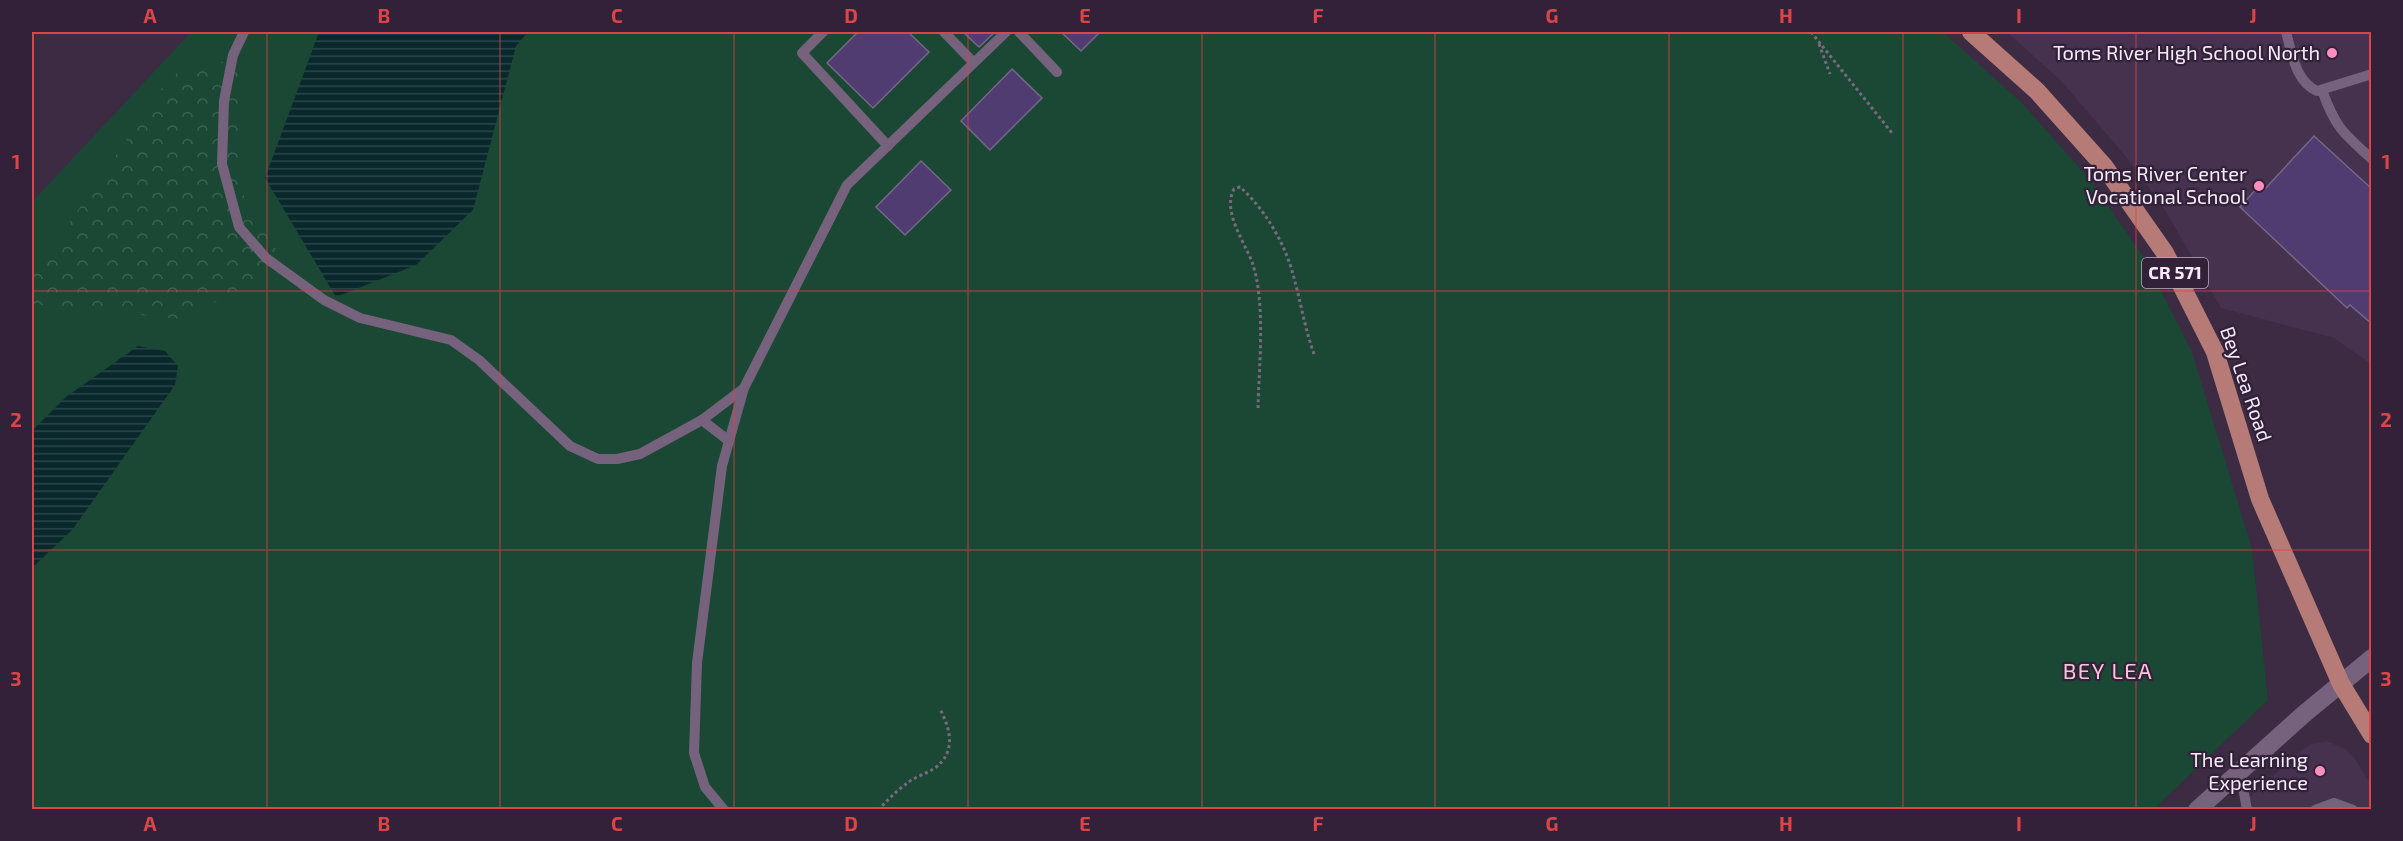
<svg xmlns="http://www.w3.org/2000/svg" width="2403" height="841" font-family="'Exo 2',sans-serif">
<style>
.built{fill:#46314f}
.grass{fill:#1a4834}
.forest{fill:url(#forest-crowns)}
.water{fill:url(#water-rules)}
.building{fill:#513c72;stroke:#736886;stroke-width:1.5}
.lines{fill:none;stroke-linecap:round;stroke-linejoin:round}
.path{stroke:#796a7f;stroke-width:3;stroke-dasharray:3 3;stroke-linecap:butt}
.service{stroke:#76627d;stroke-width:10}
.secondary{stroke:#76627d;stroke-width:18}
.primary{stroke:#b67b77;stroke-width:18}
.grid{fill:none;stroke:#db4548;stroke-width:1.5;stroke-opacity:0.55}
.poi-dot{fill:#fe8ebd;stroke:#322138;stroke-width:2}
.labels{text-anchor:middle;stroke-width:4.5;stroke-linejoin:round;paint-order:stroke}
.shield{fill:#322138;stroke:#bbaec0;stroke-width:1.5}
.shield-label{font-size:18px;font-weight:bold;fill:#f6ebfa}
.poi-label{font-size:20px;fill:#f6ebfa;stroke:#322138;text-anchor:end}
.street-label{font-size:20px;fill:#f6ebfa;stroke:#322138}
.quarter-label{font-size:22px;letter-spacing:1.5px;fill:#f6c5d7;stroke:#322138}
.neatline{fill:none;stroke:#db4548;stroke-width:2}
.grid-label{font-size:20px;text-anchor:middle;font-weight:bold;fill:#db4548}
</style>
<defs>
<pattern id="forest-crowns" width="20" height="18" patternUnits="userSpaceOnUse" patternTransform="scale(1.5)"><rect width="20" height="18" fill="#1a4834"/><path d="M2 6a3 3 0 1 1 6 0M12 15a3 3 0 1 1 6 0" fill="none" stroke="#3c6352"/></pattern>
<pattern id="water-rules" width="6" height="5" patternUnits="userSpaceOnUse" patternTransform="scale(1.5)"><rect width="6" height="5" fill="#09282b"/><path d="M0 2.5h6" fill="none" stroke="#2d474b"/></pattern>
</defs>
<rect width="100%" height="100%" fill="#3c2b43"/>
<g class="built">
<path d="M2007,32h364v332l-37,-26 -113,-30 -54,-95 -40,-55 -65,-76z"/>
<path d="M2326,741l18,7 10,9 17,28v24l-136,1 67,-60 10,-6z"/>
</g>
<path class="grass" d="M191,32h1752l80,72 67,76 55,79 47,93 60,197 16,151 -114,109h-2122v-607z"/>
<path class="forest" d="M239,58l2,133 46,76 -107,52 -148,-15v-27l139,-202z"/>
<g class="water">
<path d="M319,32h209l-12,14 -43,164 -57,55 -80,32 -71,-119z"/>
<path d="M138,346l27,5 13,15 -3,19 -102,144 -41,39v-137l34,-34z"/>
</g>
<g class="building">
<path d="M858,32h50l21,20 -56,56 -46,-45z"/>
<path d="M963,32h32l-16,15z"/>
<path d="M1061,32h39l-19,19z"/>
<path d="M1012,69l30,29 -52,52 -29,-29z"/>
<path d="M2314,136l58,53v135l-22,-19 -3,3 -107,-101 18,-20 5,4z"/>
<path d="M921,161l30,29 -46,45 -29,-28z"/>
</g>
<g class="lines">
<g class="path">
<path d="M1811,32l81,101"/>
<path d="M1819,44l11,30"/>
<path d="M1258,408c1,-42 8,-107 -6,-146 -8,-21 -30,-51 -18,-73l6,-2c25,22 46,58 54,91 7,25 11,51 20,76"/>
<path d="M878,810c9,-9 18,-19 28,-26 8,-7 20,-10 29,-16 21,-16 16,-38 5,-59"/>
</g>
<g class="service">
<path d="M244,32l-11,23 -9,46 -2,63 17,63 27,31 58,42 36,18 91,22 28,20 91,86 28,13h19l23,-5 62,-34 41,-31"/>
<path d="M823,32l-21,21 86,93"/>
<path d="M944,32l29,30"/>
<path d="M1019,32l38,40"/>
<path d="M2286,32c6,21 9,49 31,59l55,-17"/>
<path d="M2322,90c13,37 21,43 50,69"/>
<path d="M702,420l27,21"/>
<path d="M2240,770l7,40"/>
<path d="M724,810l-19,-23 -11,-34 3,-90 25,-197 22,-78 103,-203 159,-153"/>
<path d="M2315,810l19,-7 19,7"/>
</g>
<path class="secondary" d="M2197,810l107,-96 68,-56"/>
<path class="primary" d="M1971,32l66,59 67,75 61,87 50,99 45,147 81,185 31,51"/>
</g>
<path class="grid" d="M267,32v778M500,32v778M734,32v778M968,32v778M1202,32v778M1435,32v778M1669,32v778M1903,32v778M2136,32v778M32,291h2340M32,550h2340"/>
<g class="poi-dot">
<circle cx="2332" cy="53" r="6"/>
<circle cx="2259" cy="186" r="6"/>
<circle cx="2320" cy="771" r="6"/>
</g>
<g class="labels">
<rect class="shield" x="2142" y="258" width="66" height="30" rx="4.5"/>
<g class="shield-label">
<text x="2175" y="279">CR 571</text>
</g>
<g class="poi-label">
<text x="2320" y="60">Toms River High School North</text>
<text x="2247" y="181">Toms River Center<tspan x="2247" dy="23">Vocational School</tspan></text>
<text x="2308" y="767">The Learning<tspan x="2308" dy="23">Experience</tspan></text>
</g>
<g class="street-label">
<text transform="translate(2246 384) rotate(71)" y="7">Bey Lea Road</text>
</g>
<g class="quarter-label">
<text x="2108" y="679">BEY LEA</text>
</g>
</g>
<rect width="2403" height="841" fill="none" stroke="#322138" stroke-width="66"/>
<rect x="33" y="33" width="2337" height="775" class="neatline"/>
<g class="grid-label">
<text x="150" y="23">A</text>
<text x="384" y="23">B</text>
<text x="617" y="23">C</text>
<text x="851" y="23">D</text>
<text x="1085" y="23">E</text>
<text x="1318" y="23">F</text>
<text x="1552" y="23">G</text>
<text x="1786" y="23">H</text>
<text x="2019" y="23">I</text>
<text x="2253" y="23">J</text>
<text x="16" y="169">1</text>
<text x="2386" y="169">1</text>
<text x="16" y="427">2</text>
<text x="2386" y="427">2</text>
<text x="16" y="686">3</text>
<text x="2386" y="686">3</text>
<text x="150" y="831">A</text>
<text x="384" y="831">B</text>
<text x="617" y="831">C</text>
<text x="851" y="831">D</text>
<text x="1085" y="831">E</text>
<text x="1318" y="831">F</text>
<text x="1552" y="831">G</text>
<text x="1786" y="831">H</text>
<text x="2019" y="831">I</text>
<text x="2253" y="831">J</text>
</g>
</svg>
